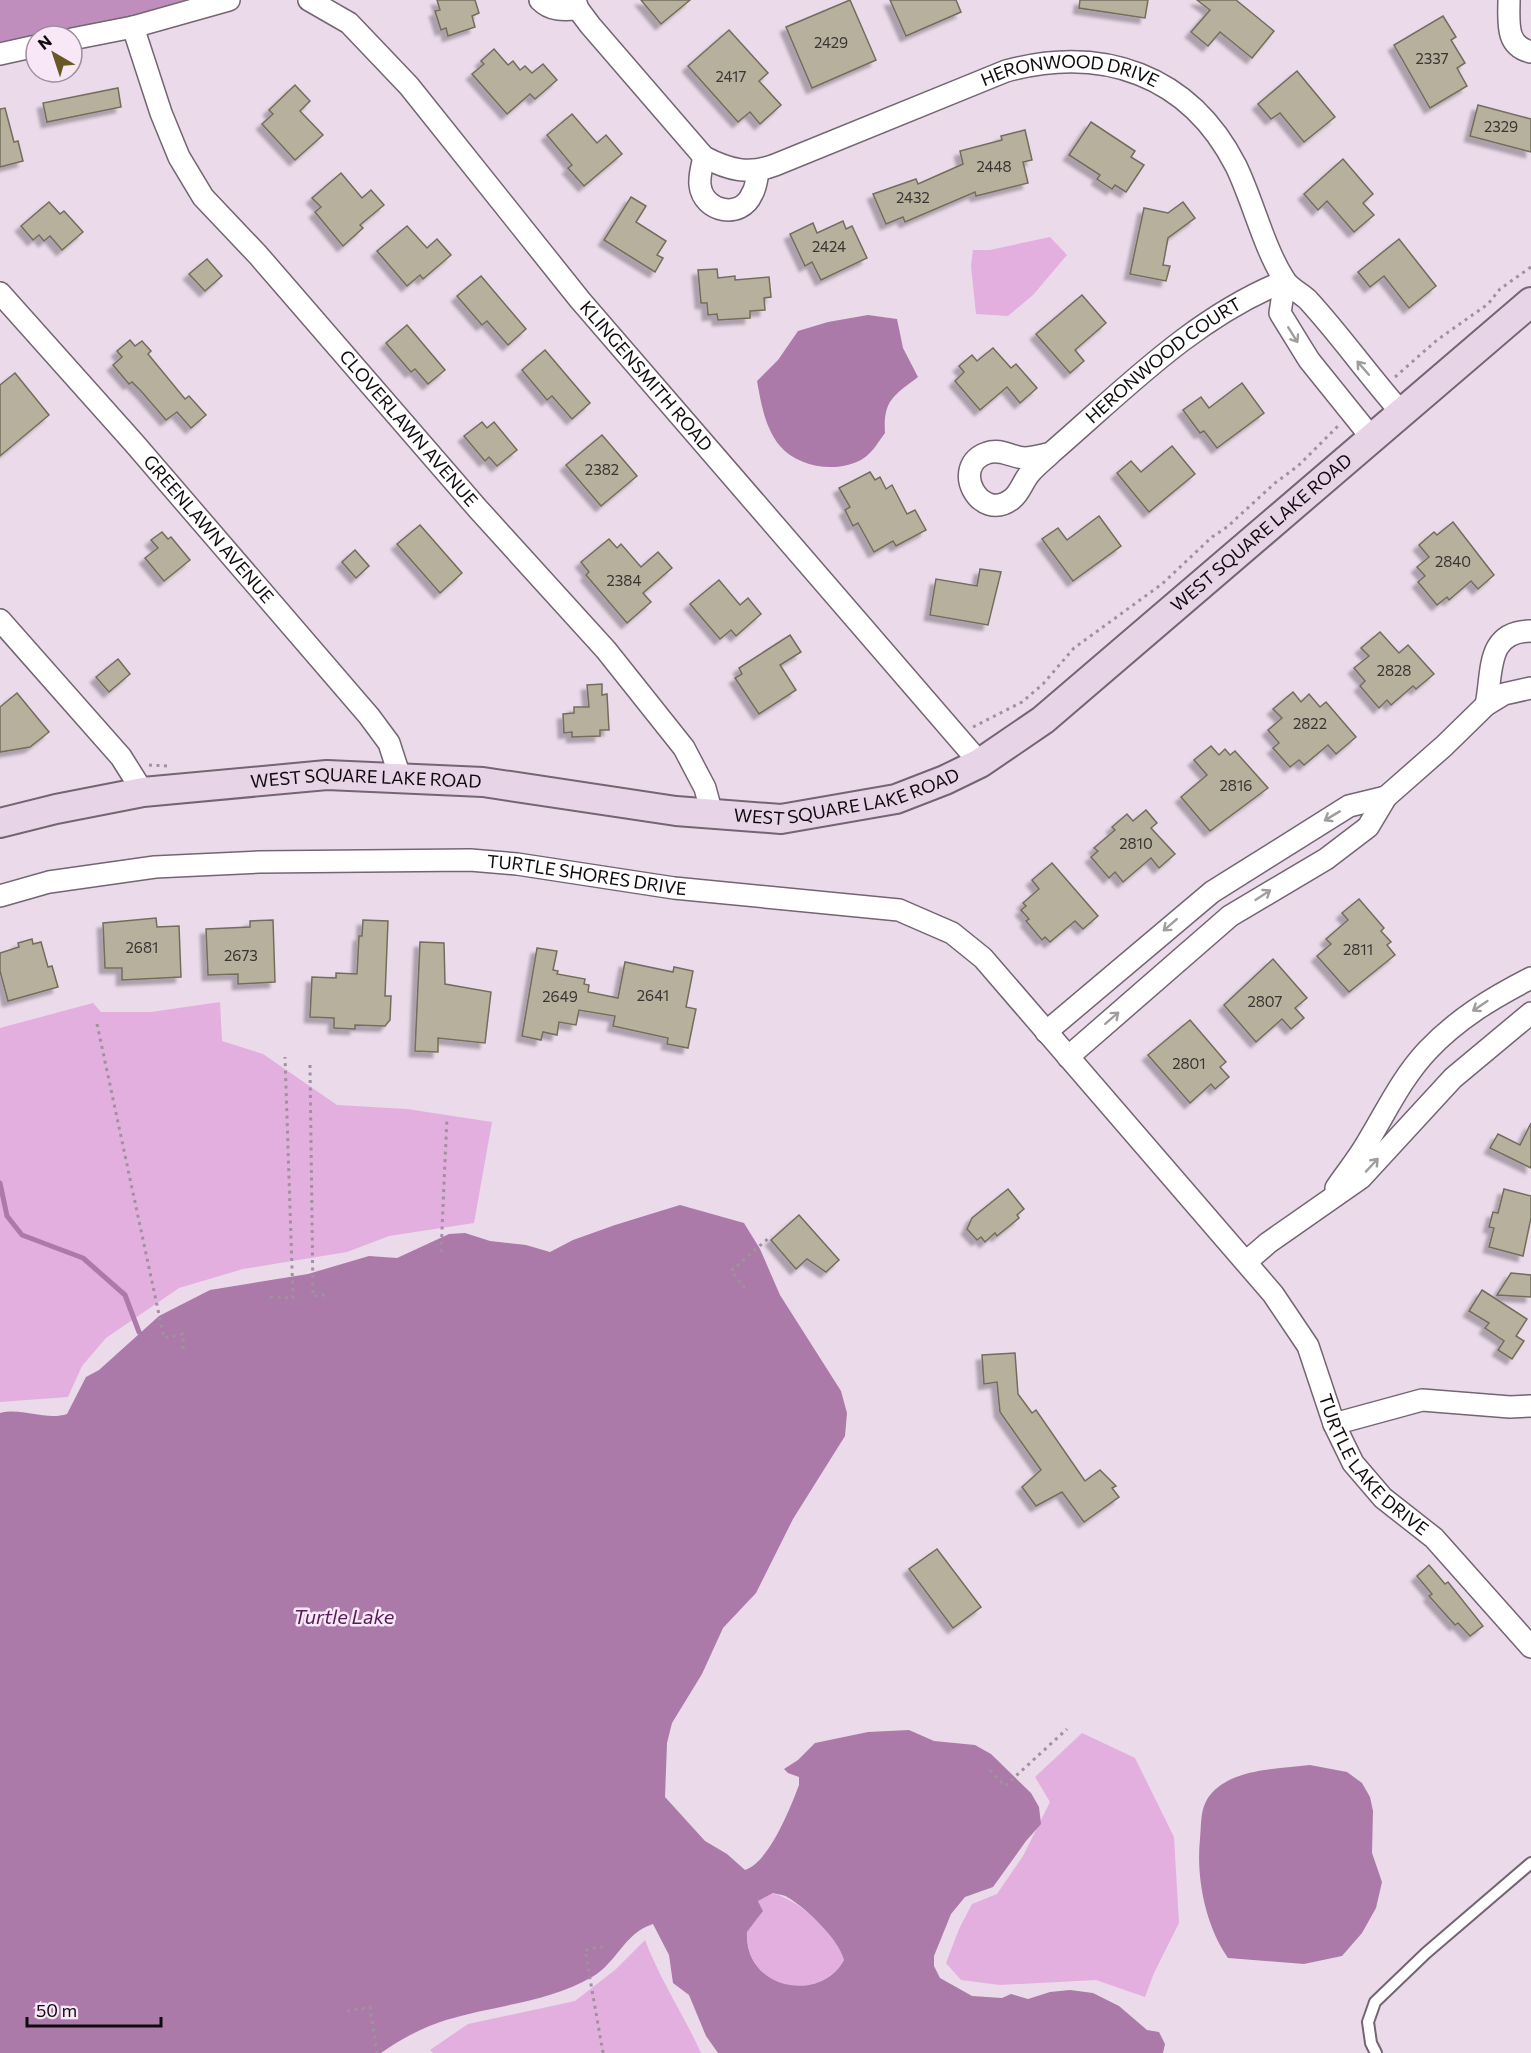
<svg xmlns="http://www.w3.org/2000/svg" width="1531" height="2053" font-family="Commissioner,sans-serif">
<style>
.green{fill:#e2afdf}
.forest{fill:#c08ebd}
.water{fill:#ab7aa8;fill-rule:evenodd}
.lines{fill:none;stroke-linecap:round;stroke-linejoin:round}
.stream{stroke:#ab7aa8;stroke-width:5}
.building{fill:#b7b09d;stroke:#736d5c;stroke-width:1.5;filter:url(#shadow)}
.lane-casing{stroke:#736572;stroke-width:14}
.street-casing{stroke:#736572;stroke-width:24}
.secondary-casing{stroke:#736572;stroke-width:32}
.path{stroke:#9f929e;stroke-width:3;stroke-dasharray:3 4.5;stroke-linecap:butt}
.lane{stroke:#fff;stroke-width:10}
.street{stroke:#fff;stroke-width:21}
.secondary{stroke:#e8d4e7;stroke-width:28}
.oneway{stroke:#a09d9f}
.labels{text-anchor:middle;stroke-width:5;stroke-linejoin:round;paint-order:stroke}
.number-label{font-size:15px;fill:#3a3433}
.street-label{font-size:18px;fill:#110b10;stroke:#f8e7f7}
.water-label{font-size:20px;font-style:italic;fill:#571b56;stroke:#f8e7f7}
</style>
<defs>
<filter id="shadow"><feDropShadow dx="-5.5" dy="5.5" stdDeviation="1.5" flood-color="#0004"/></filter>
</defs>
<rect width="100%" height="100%" fill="#ebdaea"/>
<g class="green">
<path d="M1050,237l17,18 -34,40 -25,21 -32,-2 -5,-48 2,-16h17z"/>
<path d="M220,1002l2,39 41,13 74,51 70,4 85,13 -18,101 -85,13 -42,16 -104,17 -64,19 -73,50 -24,28 -14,31 -68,5v-374l93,-25 8,9h50z"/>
<path d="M1082,1733l53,25 39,79 5,86 -25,50 -9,24 -49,-17 -96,5 -39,-5 -15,-17 13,-34 13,-25 25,-10 26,-38 27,-54 -15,-25z"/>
<path d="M771,1893c24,4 68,41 73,67 -25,43 -98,32 -97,-28l11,-14 4,-9 -4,-8z"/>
<path d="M645,1940c15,40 39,75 56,113h-268l-3,-3 38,-26 107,-23 40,-31z"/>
</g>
<path class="forest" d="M0,0h210l-160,36h-14l-36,11z"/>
<g class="water">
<path d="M868,315l29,4 6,29 15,29c-25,19 -35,24 -33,56 -6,8 -13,20 -21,25 -24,16 -66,10 -84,-12 -15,-18 -19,-43 -23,-65l21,-21 20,-29 30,-9z"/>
<path d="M680,1205l64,18 16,26 20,46 61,96 6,22 -2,23 -52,83 -37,74 -33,35 -21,46 -30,49 -5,20 -2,54 40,44 22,13 18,16c24,-8 45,-61 54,-85v-8l-11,-4 -4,-4 14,-9 17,-17 53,-11 41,-2 25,11 41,4 16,9 40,39 8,14 2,17 -15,17 -33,46 -28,10 -14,17 -17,42v10l6,12 32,18 30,2 9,-4 17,5 22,-7 20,-2 23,3 26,13 28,24 12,2 6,12 -2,9h-445l-12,-17 -17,-41 -16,-12 -4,-28 -16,-31c-29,9 -36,39 -61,53 -45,26 -97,28 -146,43 -23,7 -45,19 -65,33h-381v-640c22,-6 45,8 67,1l19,-37 13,-7 60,-54 51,-26 98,-16 61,-18 28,2 52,-24 16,-1 25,8 36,4 24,7 23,-12 42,-15zM773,1893c5,2 10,1 14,4 18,10 52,42 57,63 -24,44 -100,30 -97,-28l16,-21 -5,-10z"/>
<path d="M1310,1765l37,7 15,11 8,14 3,14 -1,42 10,29 -6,26 -14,25 -20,23 -38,8 -76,-6c-23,-33 -32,-81 -28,-119 2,-20 -1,-36 17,-51 24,-20 63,-19 93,-23z"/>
</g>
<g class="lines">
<path class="stream" d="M0,1183l7,33 15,19 61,23 42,37 14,37"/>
</g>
<g class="building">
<path d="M437,0h38l4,13 -7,3 3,11 -27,9 -2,-8 -5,2 -6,-19 5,-1z"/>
<path d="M641,0h49l-29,24z"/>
<path d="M850,0l26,60 -64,28 -26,-61z"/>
<path d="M890,0h66l5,12 -55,24z"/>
<path d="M1080,0h68l-3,18 -66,-10z"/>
<path d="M1197,0h39l38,31 -22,27 -32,-26 -12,14 -17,-14 19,-22z"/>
<path d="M1443,16l13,21 -5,3 14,23 -8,5 10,18 -37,22 -36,-63z"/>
<path d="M729,30l39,43 -9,8 22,24 -21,19 -10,-12 -12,10 -50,-56z"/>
<path d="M494,49l14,16 5,-4 7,9 5,-4 7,7 11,-9 14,16 -22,19 -5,-5 -23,20 -35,-40 12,-10 -3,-3z"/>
<path d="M1297,71l38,46 -31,25 -24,-29 -9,6 -13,-15z"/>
<path d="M295,85l15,16 -10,10 23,24 -28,25 -33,-36 11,-10 -4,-4z"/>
<path d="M118,88l3,19 -74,15 -4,-19z"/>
<path d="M1478,105l53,14v33l-61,-16z"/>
<path d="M5,108l9,34 4,-1 5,20 -23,6v-58z"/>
<path d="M572,114l25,29 9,-8 16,19 -38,32 -16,-18 4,-3 -25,-30z"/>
<path d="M1091,122l44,29 -4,6 13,8 -18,27 -11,-7 -3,4 -15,-10 3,-4 -31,-20z"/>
<path d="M1025,130l7,30 -9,2 5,21 -52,13 -1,-4 -70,30 -2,-5 -17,7 -13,-30 43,-15 2,5 45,-20 -3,-13 42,-11 -1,-4z"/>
<path d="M1343,159l30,35 -10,9 11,12 -20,17 -27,-31 -9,9 -14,-16z"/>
<path d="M341,173l21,25 9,-8 13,15 -24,20 3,3 -20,18 -28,-34 6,-5 -9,-9z"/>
<path d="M631,197l15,9 -10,16 30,19 -9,14 6,3 -8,14 -51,-32z"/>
<path d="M49,202l11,12 4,-3 19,21 -21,18 -12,-14 -6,5 -5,-6 -6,5 -12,-14z"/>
<path d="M1183,202l12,16 -27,20 -5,27 7,1 -4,15 -36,-7 14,-66 24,5z"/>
<path d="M843,221l3,8 6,-3 15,32 -46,22 -9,-18 -7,4 -15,-32 23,-11 4,10z"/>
<path d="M407,226l20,22 10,-9 14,16 -28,24 -3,-4 -13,11 -30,-35z"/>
<path d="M1399,239l37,47 -27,22 -25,-32 -14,11 -12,-15z"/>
<path d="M207,259l15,17 -17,15 -16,-17z"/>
<path d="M717,269l1,9 17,-2v4l34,-3 2,20 -7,1 1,12 -15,1v7l-32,2 -1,-6 -9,1 -1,-12h-6l-3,-33z"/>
<path d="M481,276l45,53 -18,16 -21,-24 -5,4 -25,-29z"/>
<path d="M1082,295l24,28 -31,27 9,11 -14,12 -34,-39z"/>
<path d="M407,325l38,45 -17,14 -13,-15 -4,3 -25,-29z"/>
<path d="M130,340l5,6 7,-5 9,10 -3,3 37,45 4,-3 17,19 -15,13 -14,-16 -11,8 -25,-29 -9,-9 -3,2 -16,-19 9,-8 -5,-6z"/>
<path d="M993,348l18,20 5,-4 21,24 -17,15 -13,-16 -27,23 -25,-29 9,-9 -5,-6 13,-11 5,6z"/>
<path d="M545,350l45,53 -18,16 -20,-23 -5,4 -25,-30z"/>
<path d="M15,373l34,42 -49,41v-71z"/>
<path d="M1242,383l22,30 -47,35 -13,-17 -4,2 -17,-23 18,-13 8,11z"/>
<path d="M482,422l5,6 7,-6 23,28 -20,16 -8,-9 -4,4 -21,-25z"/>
<path d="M602,435l35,41 -36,30 -35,-41z"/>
<path d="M1172,446l23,28 -46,38 -32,-39 14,-12 10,11z"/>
<path d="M870,472l5,8 5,-3 6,12 6,-4 15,29 8,-4 11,20 -30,16 -3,-5 -19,11 -16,-29 -5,3 -8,-16 5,-3 -11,-19z"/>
<path d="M1099,516l22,30 -48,35 -31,-42 16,-11 9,12z"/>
<path d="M1453,522l41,53 -16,14 -7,-8 -22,19 -2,-3 -10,8 -19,-23 7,-6 -8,-9 12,-10 -10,-12 15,-13 3,3z"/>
<path d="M420,525l42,48 -22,20 -43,-49z"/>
<path d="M162,532l6,7 3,-2 19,23 -26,21 -19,-23 13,-10 -7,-8z"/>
<path d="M609,539l8,9 4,-4 20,23 17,-15 14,16 -29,25 8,9 -24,21 -41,-48 3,-3 -8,-10z"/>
<path d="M355,550l14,16 -13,12 -14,-16z"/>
<path d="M980,569l21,3 -13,53 -58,-10 6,-36 41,7z"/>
<path d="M719,580l21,25 8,-7 13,16 -25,22 -5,-6 -11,9 -30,-35z"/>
<path d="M1380,632l19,21 9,-8 26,29 -18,15 -3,-3 -22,19 -4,-5 -8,8 -19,-22 5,-5 -11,-13 15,-12 -8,-8z"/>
<path d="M790,635l11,17 -21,13 16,25 -37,24 -24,-36 7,-4 -3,-6z"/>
<path d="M118,659l12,15 -21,18 -13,-15z"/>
<path d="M602,684v11l5,-1 2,36h-9v6l-28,1v-5l-8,1 -1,-19 11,-1v-6h15l-2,-22z"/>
<path d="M1293,692l8,10 8,-8 11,13 6,-5 30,35 -20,17 -8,-9 -24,20 -5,-5 -9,7 -17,-19 6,-5 -11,-13 14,-12 -9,-9z"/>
<path d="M17,693l32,39 -19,15 -30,5v-45z"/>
<path d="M1211,746l8,9 6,-6 5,6 5,-4 33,37 -58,43 -29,-34 26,-22 -13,-15z"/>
<path d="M1146,810l11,13 -6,5 24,26 -16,14 -8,-10 -28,24 -8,-10 -6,6 -18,-21 7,-6 -4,-3 21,-18 -3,-3 15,-13 6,7z"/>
<path d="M1052,863l46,53 -15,13 -8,-8 -25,21 -5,-5 -3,3 -16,-19 3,-2 -8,-9 5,-4 -3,-3 16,-14 -7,-9z"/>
<path d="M1359,899l25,29 -3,3 10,11 -4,3 8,10 -46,37 -32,-36 14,-12 -5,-5 22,-19 -6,-7z"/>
<path d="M156,918l1,9 22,-1 2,51 -59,3v-12h-17l-2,-45z"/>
<path d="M273,920l2,62 -37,2v-10l-30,1 -2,-46 44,-2v-6z"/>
<path d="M363,920l25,1 -3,75h6l-1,24 -5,6 -30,-1v4l-21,-1v-10l-24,-1 2,-40 24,1v-5l21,1 2,-38h3z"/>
<path d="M32,939l1,5 8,-2 7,25 4,-1 6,21 -50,14 -8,-30v-18l19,-6 -1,-4z"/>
<path d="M420,942l24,1 1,41 46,8 -6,51 -47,-5v14l-23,-1z"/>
<path d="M537,948l20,3 -4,19 5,1 -1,3 28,5 -1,5 5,1 -1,7 30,6 7,-36 48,10 1,-5 19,4 -7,36 10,2 -8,39 -21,-4 1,-6 -55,-12 2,-10 -36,-6 -3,15 -17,-3 -2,13 -14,-3 -2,8 -19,-4z"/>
<path d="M1273,959l34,39 -12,10 9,10 -13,11 -9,-10 -26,23 -32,-37z"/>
<path d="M1190,1020l36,42 -6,5 9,10 -14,12 -4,-5 -21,19 -42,-48z"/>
<path d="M1531,1123v45l-41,-20 8,-14 22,11z"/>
<path d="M1008,1189l16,20 -7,6 2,3 -22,18 -2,-3 -10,9 -4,-5 -4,3 -10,-11 5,-11z"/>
<path d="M1504,1189l27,7v22l-8,38 -34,-9 5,-19 -5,-1 4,-15 5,1z"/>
<path d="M799,1215l40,45 -13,12 -19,-13 -11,10 -25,-29z"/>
<path d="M1511,1273l20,2v22l-34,-2z"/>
<path d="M1482,1290l45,29 -11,17 8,5 -12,18 -14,-9 6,-9 -19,-13 4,-5 -20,-12z"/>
<path d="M1015,1353l3,41 14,19 4,-3 49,71 15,-11 16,16 -4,2 7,9 -35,25 -22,-30 -26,14 -14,-19 19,-17 -41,-58 -3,-30 -13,2 -2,-29z"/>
<path d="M937,1549l44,58 -28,21 -44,-59z"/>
<path d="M1429,1565l16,19 3,-2 35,44 -13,10 -12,-13 -3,2 -26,-29 3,-2 -15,-18z"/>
</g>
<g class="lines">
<defs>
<path id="lane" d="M1376,2053l-5,-10 -3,-21 7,-20 51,-49 105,-90"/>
<g id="street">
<path id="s1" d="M309,0l40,23 60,63 171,214 400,463"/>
<path d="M540,0c11,11 23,10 38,9"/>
<path id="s2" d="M575,0l3,9 12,16 114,132c25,13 45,18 71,8l231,-94c96,-26 183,3 230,95 17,35 28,82 48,113 5,9 17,14 24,21 33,36 61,76 93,112"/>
<path d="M1509,0c0,22 -4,46 22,52"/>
<path id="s3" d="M133,27l28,86 18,44 24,40 55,58 220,254 128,141 78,98 21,40 7,26"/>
<path d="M72,39l61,-12 96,-27"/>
<path d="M0,54l36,-8"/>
<path d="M704,157c-2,9 -5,19 -4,28 3,27 41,35 52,9 4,-6 5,-16 6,-23"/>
<path d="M1285,281l-5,32 29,47 62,77"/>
<path id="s4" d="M0,293l134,150 235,273 20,27 11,34"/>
<path id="s5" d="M1051,453c-6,6 -14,12 -20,19 -8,8 -10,20 -19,27 -32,25 -63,-33 -25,-46 13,-5 24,4 37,5 8,0 19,-3 27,-5 73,-63 143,-136 234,-172"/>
<path d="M0,620l121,137 22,35"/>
<path d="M1486,705c7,-32 -1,-74 45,-74"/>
<path id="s6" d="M0,896l49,-14 106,-15 104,-5 211,-2 47,4 157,24 225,22 53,23 31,25 290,336 35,52 26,78 19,39 30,35 51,40 97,109"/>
<path d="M1046,1032l166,-140 137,-86 37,-9"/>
<path d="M1068,1057l162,-141 96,-57 42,-32 18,-30 58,-51 42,-41 18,-11 27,-6"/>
<path d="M1336,1188c10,-15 22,-29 31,-45 19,-31 34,-64 60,-92 30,-32 65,-53 104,-73"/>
<path d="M1246,1262l22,-19 93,-65 92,-100 78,-65"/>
<path d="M1334,1424l88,-24 88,7 21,-1"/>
</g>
<g id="secondary">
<path id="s7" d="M0,823l56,-14 87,-17 184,-17 156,7 193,29 105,8 115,-20 49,-19 35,-17 63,-43 488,-418"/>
</g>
</defs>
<use href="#lane" class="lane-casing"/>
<use href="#street" class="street-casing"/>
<use href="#secondary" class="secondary-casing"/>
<g class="path">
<path d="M1395,377l42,-37 51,-36 12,-15 31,-22"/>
<path d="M973,727l49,-25 21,-18 31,-36 88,-64 50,-47 15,-10 48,-44 23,-17 40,-40"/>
<path d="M149,765l20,1"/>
<path d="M97,1024l67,314 19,-4v15"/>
<path d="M310,1065l3,231 12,-1"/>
<path d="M441,1252l6,-135"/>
<path d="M745,1288l-14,-17 40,-35"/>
<path d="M270,1297l23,1 -8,-241"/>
<path d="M990,1770l15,16 62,-57"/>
<path d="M347,2011l23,-4 7,46"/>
<path d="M603,2053l-18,-103 22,-4"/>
</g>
<use href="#lane" class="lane"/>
<use href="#street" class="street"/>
<use href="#secondary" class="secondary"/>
</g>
<defs><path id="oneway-shaft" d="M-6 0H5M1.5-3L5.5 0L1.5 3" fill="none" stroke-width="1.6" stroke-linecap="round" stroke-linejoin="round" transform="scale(1.5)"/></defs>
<g class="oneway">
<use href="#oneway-shaft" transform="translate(1293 335) rotate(58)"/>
<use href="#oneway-shaft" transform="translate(1363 368) rotate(-131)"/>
<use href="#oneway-shaft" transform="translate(1332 816) rotate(149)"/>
<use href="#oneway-shaft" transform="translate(1263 895) rotate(-33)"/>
<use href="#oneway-shaft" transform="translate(1170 925) rotate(139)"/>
<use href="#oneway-shaft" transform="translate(1480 1006) rotate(146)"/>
<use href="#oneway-shaft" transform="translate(1112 1018) rotate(-41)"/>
<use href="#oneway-shaft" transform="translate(1372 1165) rotate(-47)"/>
</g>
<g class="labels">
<g class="number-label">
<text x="831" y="48">2429</text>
<text x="1432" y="64">2337</text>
<text x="731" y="82">2417</text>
<text x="1501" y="132">2329</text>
<text x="994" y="172">2448</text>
<text x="913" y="203">2432</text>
<text x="829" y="252">2424</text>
<text x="602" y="475">2382</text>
<text x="1453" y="567">2840</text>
<text x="624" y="586">2384</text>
<text x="1394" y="676">2828</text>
<text x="1310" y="729">2822</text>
<text x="1236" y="791">2816</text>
<text x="1136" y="849">2810</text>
<text x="142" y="953">2681</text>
<text x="1358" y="955">2811</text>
<text x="241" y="961">2673</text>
<text x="653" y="1001">2641</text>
<text x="560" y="1002">2649</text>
<text x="1265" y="1007">2807</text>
<text x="1189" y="1069">2801</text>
</g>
<g class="street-label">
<text dy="6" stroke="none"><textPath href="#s2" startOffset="592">HERONWOOD DRIVE</textPath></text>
<text dy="6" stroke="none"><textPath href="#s5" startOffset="364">HERONWOOD COURT</textPath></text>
<text dy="6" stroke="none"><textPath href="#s1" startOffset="508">KLINGENSMITH ROAD</textPath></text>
<text dy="6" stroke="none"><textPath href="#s3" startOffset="494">CLOVERLAWN AVENUE</textPath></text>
<text dy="6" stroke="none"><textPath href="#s4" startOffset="315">GREENLAWN AVENUE</textPath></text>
<text dy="6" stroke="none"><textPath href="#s7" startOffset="1360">WEST SQUARE LAKE ROAD</textPath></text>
<text dy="6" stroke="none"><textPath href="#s7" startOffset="370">WEST SQUARE LAKE ROAD</textPath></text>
<text dy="6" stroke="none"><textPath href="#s7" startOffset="856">WEST SQUARE LAKE ROAD</textPath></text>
<text dy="6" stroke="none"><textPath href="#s6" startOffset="591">TURTLE SHORES DRIVE</textPath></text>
<text dy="6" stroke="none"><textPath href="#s6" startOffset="1648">TURTLE LAKE DRIVE</textPath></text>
</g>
<g class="water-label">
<text x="344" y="1624">Turtle Lake</text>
</g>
</g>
<g transform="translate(54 54) rotate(321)"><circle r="28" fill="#f8e7f7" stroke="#9c8f9b" stroke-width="1.5"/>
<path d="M0-4.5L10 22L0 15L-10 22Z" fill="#675825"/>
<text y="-9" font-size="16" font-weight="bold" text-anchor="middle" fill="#110b10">N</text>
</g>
<path d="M27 2017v9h134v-9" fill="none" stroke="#110b10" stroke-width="3"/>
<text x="36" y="2017" font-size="18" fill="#110b10" stroke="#f8e7f7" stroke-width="4.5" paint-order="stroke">50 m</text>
</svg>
